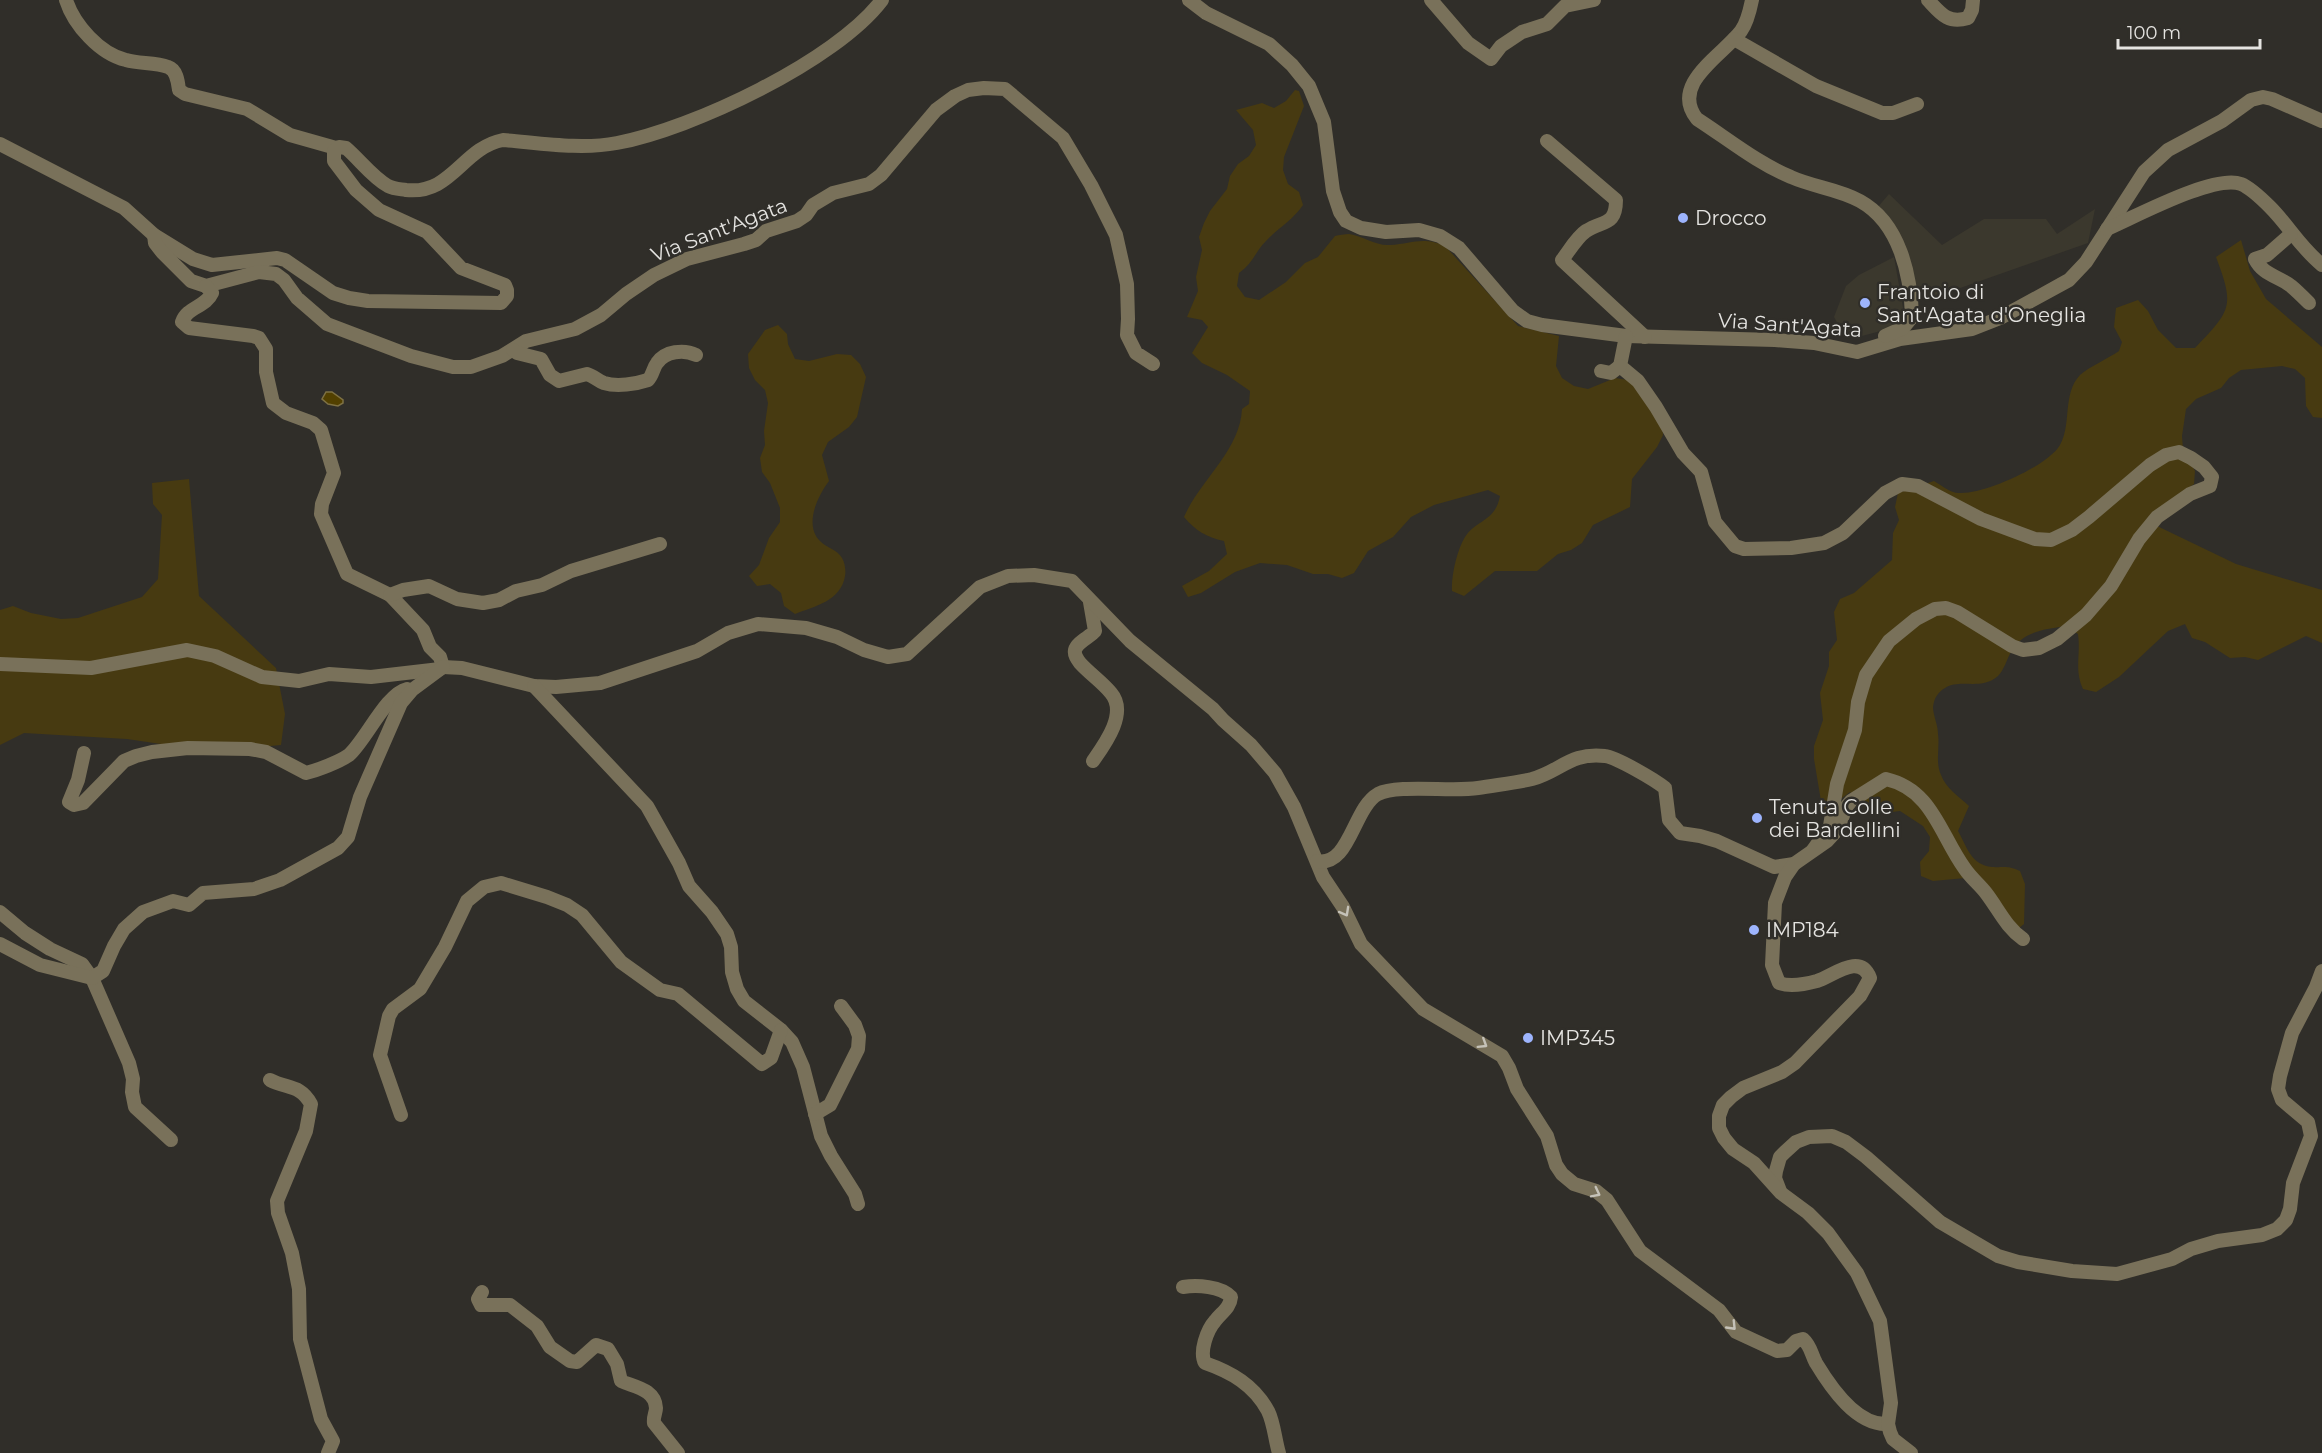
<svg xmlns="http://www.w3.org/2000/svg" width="2322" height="1453" font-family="Montserrat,sans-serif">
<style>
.built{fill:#3b382d}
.green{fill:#473a11}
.water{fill:#524000;stroke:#7e7144;stroke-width:1.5}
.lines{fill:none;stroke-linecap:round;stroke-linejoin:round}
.minor{stroke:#79715a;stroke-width:14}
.oneway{stroke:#c5c2b8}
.poi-dot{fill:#9db4fd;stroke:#302e29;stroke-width:2}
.labels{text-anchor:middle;stroke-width:5;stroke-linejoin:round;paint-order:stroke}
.poi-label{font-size:20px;fill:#e5e4e1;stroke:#302e29;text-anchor:start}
.street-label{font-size:20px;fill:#e5e4e1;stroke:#302e29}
</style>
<rect width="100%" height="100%" fill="#302e29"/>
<g class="built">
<path d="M1889,194l53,51 42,-26h62l11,15 38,-25 -7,34 -142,50 -28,5 -10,-38 -31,-52z"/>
<path d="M1894,257l11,62 -28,13 -15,4 -18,-1 -10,-18 12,-31 13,-11z"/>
</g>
<g class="green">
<path d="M1295,90l4,1 5,15 -20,51 -1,13 5,14 11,8 4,13c-10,15 -25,23 -37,36 -11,11 -12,21 -27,32l-2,13 8,11 14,3 27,-18 19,-19 13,-6 17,-21c4,-1 10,-2 14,-2 14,2 26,12 41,11 22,-1 32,-9 55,1l73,80 41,10 -3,30 6,12 12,8 14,3 27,-11 13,2 20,18 14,23 1,14 -6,12 -25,32 -2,28 -37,18 -11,18 -11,7 -13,4 -21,17h-42l-31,25 -12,-5c-1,-15 5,-41 13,-54 12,-18 30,-15 35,-41l-12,-6 -54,15 -23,12 -18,20 -25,14 -14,22 -12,5 -14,-4h-15l-26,-9 -27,-2 -25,9 -34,21 -13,4 -6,-11 27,-15 18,-17 -3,-13c-18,-4 -28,-10 -40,-24 16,-37 56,-66 58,-108l7,-5 1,-13 -23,-16 -25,-12 -10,-10 16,-26 -6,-7 -15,-3 11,-26 -2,-14 6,-27 -3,-13 5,-14 6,-12 17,-22 3,-13 8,-12 11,-8 7,-11 -3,-15 -17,-20 26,-7 12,5 12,-7z"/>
<path d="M2241,240l9,31 16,28 56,48v71l-9,-1 -7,-11 -1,-28 -10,-9 -13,-3 -41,4 -12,8 -8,10 -25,11 -10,10 -4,27 1,13 12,22 -1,13 -32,23 -7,18 81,39 86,26v53l-16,-7 -48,24 -13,-3 -15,1 -25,-16 -13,-4 -7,-14 -17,7 -49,46 -23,15 -13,-3c-9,-20 -2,-34 -5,-55l-11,-8c-21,3 -45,5 -56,26 -4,7 -7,18 -13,24 -17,15 -38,2 -53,12 -7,4 -11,10 -12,19 0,8 5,18 5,27 2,14 -3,27 3,41 5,13 17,21 28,31l-11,25c9,16 13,34 34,36 15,1 13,-2 28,4l5,13 -1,40 -10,8 -38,-55 -43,4 -12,-5 -1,-14 9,-11 1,-14 -7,-11 -23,-15 -26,3 -12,-8 -12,-14 -27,21 -9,-54v-13l9,-26 -3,-27 9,-27v-14l8,-12 -3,-28 6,-13 14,-6 38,-33 1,-27 6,-13 -4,-13 3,-14 36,-12c7,4 16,12 25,12 24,2 89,-27 101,-48 12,-21 2,-51 20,-70 9,-8 29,-17 39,-24l3,-9 -8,-15 2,-19 22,-8 10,11 10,19 18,18h19c36,-38 40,-41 21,-91z"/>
<path d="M778,325l9,9 1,10 7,15 14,2 28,-7 14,1 9,9 6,13 -9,40 -8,10 -21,15 -6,13 7,26c-12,16 -25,44 -9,60 6,7 17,8 22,17 3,5 4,13 3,18 -4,25 -30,30 -50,38l-11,-8 -3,-13 -11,-9 -13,2 -8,-10 10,-11 10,-27 11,-16v-14l-10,-25 -8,-11 -2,-14 5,-13 -1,-14 4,-28 -3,-13 -10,-10 -6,-12 -1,-14 17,-24z"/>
<path d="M189,479l10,117 77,72 9,46 -4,31 -52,5 -41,-2 -61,-9 -103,-6 -24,12v-135l13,-4 18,7 30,6 17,-1 64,-21 16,-18 4,-64 -9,-11 -1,-21z"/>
</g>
<path class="water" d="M326,392h6l11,8v3l-5,3 -10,-2 -6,-5z"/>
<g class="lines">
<g class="minor">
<path d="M66,0c8,25 34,54 60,60 13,4 29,2 42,7 9,3 10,15 11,23l6,4 62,15 43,26 46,13"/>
<path d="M1189,0l17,13 63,31 23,21 17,21 15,36 9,69 7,21 6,9 15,7 25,4 33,-2 21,6 19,12 54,63 14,10 15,4 84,11 149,4 39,3 43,9 43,-13 72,-10 28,-11 69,-38 17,-18 58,-90 24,-22 54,-29 29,-21 12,-3 9,2 50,22"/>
<path d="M1431,0l37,43 23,16 10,-13 21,-14 25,-8 18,-18 29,-6"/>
<path d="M1752,0c-2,10 -5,23 -11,31 -18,24 -72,53 -44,88 31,20 60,44 94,58 22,10 48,12 69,24 40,22 51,75 52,116l-9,11 -18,8"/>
<path d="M1928,0c13,14 20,24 40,18l4,-8 1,-10"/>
<path d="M1734,39l82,47 66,27h11l24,-9"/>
<path d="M1547,141l69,59c0,26 -13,20 -30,31 -9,6 -17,20 -24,29l83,77"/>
<path d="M0,144l124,64 30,27 39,24 19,6 65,-7 8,2 48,33 16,5 19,3 133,2 6,-7v-6l-2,-5 -44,-17 -34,-36 -48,-22 -23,-20 -22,-29v-10l5,-4 7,1c14,12 26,29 42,38 6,3 12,3 18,4 46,5 56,-42 97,-50 37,3 78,10 114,3 75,-14 219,-82 265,-143"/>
<path d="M2107,229c28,-12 107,-55 134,-45 10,4 21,15 29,23 19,19 29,39 52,58"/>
<path d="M2291,234l-24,21 -12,4c8,16 23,17 36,27 6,5 12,11 18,17"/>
<path d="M154,235l1,8 7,9 29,29 15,5 53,-14 17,2 8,6 13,18 30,26 84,32 42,11h18l31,-11 24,-15 49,-12 26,-14 25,-21 28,-19 33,-16 57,-15 12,-4 10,-9 31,-10 9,-6 7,-10 20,-12 36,-9 12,-9 55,-65 19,-14 13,-6 16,-2 21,1 58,49 28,47 25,50 11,49 1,35 -1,16 9,18 17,11"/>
<path d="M206,286l6,7c-6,14 -25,14 -30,29l7,6 64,8 6,2 7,11v23l7,31 13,10 27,10 8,7 13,43 -12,31 -1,10 26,60 43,21 33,35 7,17 10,10 3,10"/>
<path d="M1626,336l-6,30 18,15 18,26 27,46 18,19 14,50 20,24 9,3 47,-1 33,-5 19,-10 42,-40 17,-9 16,2 63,33 54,20 16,1 21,-10 17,-13 61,-52 16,-10 13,-3 12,6 13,9 8,10 -2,9 -20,8 -33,23 -18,22 -28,47 -25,29 -29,24 -18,9 -16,2 -11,-4 -55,-34 -11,-4 -11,1 -19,10 -27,22 -23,34 -8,27 -3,28 -18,54 -7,42 -17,24"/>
<path d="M513,350l4,3 24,6 9,16 9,6 28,-7c7,2 11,7 17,9 13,4 32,1 44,-3 5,-5 5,-12 9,-17 8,-12 27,-14 39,-8"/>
<path d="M1601,371l10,2 9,-7"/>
<path d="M390,595l13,-5 26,-4 28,13 26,4 16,-3 17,-9 26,-6 29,-14 89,-27"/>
<path d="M1090,602l5,29c-5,6 -18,11 -20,19 -1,5 2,9 5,13 10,11 22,19 31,30 17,20 -6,51 -18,68"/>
<path d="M0,664l91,4 96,-18 28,6 47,21 37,4 30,-7 42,3 69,-8"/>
<path d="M443,667l19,1 72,18 22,1 44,-4 97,-32 31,-18 30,-9 48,4 31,9 27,13 24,7 19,-3 73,-67 28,-11 26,-1 38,6 58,60 83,68 10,11 28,25 24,28 19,34 29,70 20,30 18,37 62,65 79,47 7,12 8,21 30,47 9,29 6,9 12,10 22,7 11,9 33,51 79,59 17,22 41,19 10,-1 9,-9 7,-2c8,7 8,15 13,24 15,25 41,63 72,61"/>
<path d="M534,686l113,120 32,57 10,23 23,26 15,22 4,13 1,25 5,17 7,12 37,29 11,12 11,25 18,69 10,20 24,38 3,10"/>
<path d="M84,753l-6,27 -9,22 5,3 9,-2 41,-42 12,-5 16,-4 36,-4 62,1 16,3 40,21c12,-3 33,-11 43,-18 17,-15 37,-61 58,-66"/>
<path d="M1317,861c33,6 36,-53 61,-67 19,-10 74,-2 100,-6 17,-3 38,-5 54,-9 29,-8 38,-27 73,-23 11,1 50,24 60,32l4,32 11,13 20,3 17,5 57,26 20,-3"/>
<path d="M0,912l25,21 25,16 32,15 10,14 37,85 4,16 -1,13 3,15 36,33"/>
<path d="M0,944l40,21 52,13 11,-7 11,-25 10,-17 19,-17 30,-11 16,4 14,-12 51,-4 26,-9 58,-32 10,-11 12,-40 41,-94 11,-13 31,-23"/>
<path d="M270,1080c17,9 30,4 41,24l-5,27 -29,70 1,12 14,40 7,36 1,50 21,80 12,22 -5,12"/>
<path d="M815,1114l15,-9 28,-56 1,-13 -4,-11 -14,-19"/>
<path d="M401,1115l-21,-60 9,-39 4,-7 27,-20 25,-42 22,-46 17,-14 17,-4 46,14 20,8 15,10 39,47 39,28 18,4 84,70 9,-6 10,-28"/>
<path d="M1780,1191l-5,-13 1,-7 4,-14 5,-5 11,-10 13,-5 23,-1 14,6 20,15 74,65 58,34 20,6 54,9 45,3 55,-15 19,-10 27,-8 44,-6 15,-6 9,-9 4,-11 3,-26 18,-47 -3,-14 -26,-22 -4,-11 2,-13 12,-43 24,-46 6,-16"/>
<path d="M1183,1287c14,-2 38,-1 48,10 -1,11 -9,15 -16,24 -8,9 -16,31 -10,42 26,9 49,22 63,48 6,12 7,29 11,42"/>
<path d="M482,1292l-4,7 3,6h29l27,21 13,21 20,14 7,1 19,-17 12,4 9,15 4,17c13,6 34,8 35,27 0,5 -3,9 -2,15l24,30"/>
<path d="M1911,1453l-18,-14 -3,-7 -2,-8 3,-21 -11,-82 -23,-48 -29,-40 -20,-20 -27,-20 -27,-30 -21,-14 -9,-11 -5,-10v-12l4,-11 8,-8 12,-9 39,-16 13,-9 65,-67 10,-18c-10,-26 -37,-2 -53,3 -11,3 -27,6 -38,2l-7,-18 3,-62 10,-26 9,-13 33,-23 11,-12 8,-22 5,-6 35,-22c47,11 54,56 79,90 6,9 15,16 21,24 13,17 20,34 37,46"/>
</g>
</g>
<defs><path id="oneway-chevron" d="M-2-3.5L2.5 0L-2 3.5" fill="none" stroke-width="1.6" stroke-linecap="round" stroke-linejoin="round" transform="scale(1.5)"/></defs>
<g class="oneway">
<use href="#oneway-chevron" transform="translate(1345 912) rotate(61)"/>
<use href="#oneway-chevron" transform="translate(1483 1044) rotate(32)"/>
<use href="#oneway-chevron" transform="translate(1596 1193) rotate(27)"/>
<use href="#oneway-chevron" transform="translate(1732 1326) rotate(46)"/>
</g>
<g class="poi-dot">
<circle cx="1683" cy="218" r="6"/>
<circle cx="1865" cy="303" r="6"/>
<circle cx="1757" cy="818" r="6"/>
<circle cx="1754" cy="930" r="6"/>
<circle cx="1528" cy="1038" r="6"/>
</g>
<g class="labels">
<g class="poi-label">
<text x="1695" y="225">Drocco</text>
<text x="1877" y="299">Frantoio di<tspan x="1877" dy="23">Sant'Agata d'Oneglia</tspan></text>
<text x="1769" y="814">Tenuta Colle<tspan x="1769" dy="23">dei Bardellini</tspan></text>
<text x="1766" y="937">IMP184</text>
<text x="1540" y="1045">IMP345</text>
</g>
<g class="street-label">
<text transform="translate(719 230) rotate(-21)" y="7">Via Sant'Agata</text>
<text transform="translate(1790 325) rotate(4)" y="7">Via Sant'Agata</text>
</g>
</g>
<path d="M2118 39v9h142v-9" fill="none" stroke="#e5e4e1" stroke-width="3"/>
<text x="2127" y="39" font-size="18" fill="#e5e4e1" stroke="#302e29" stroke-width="4.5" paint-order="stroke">100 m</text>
</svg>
